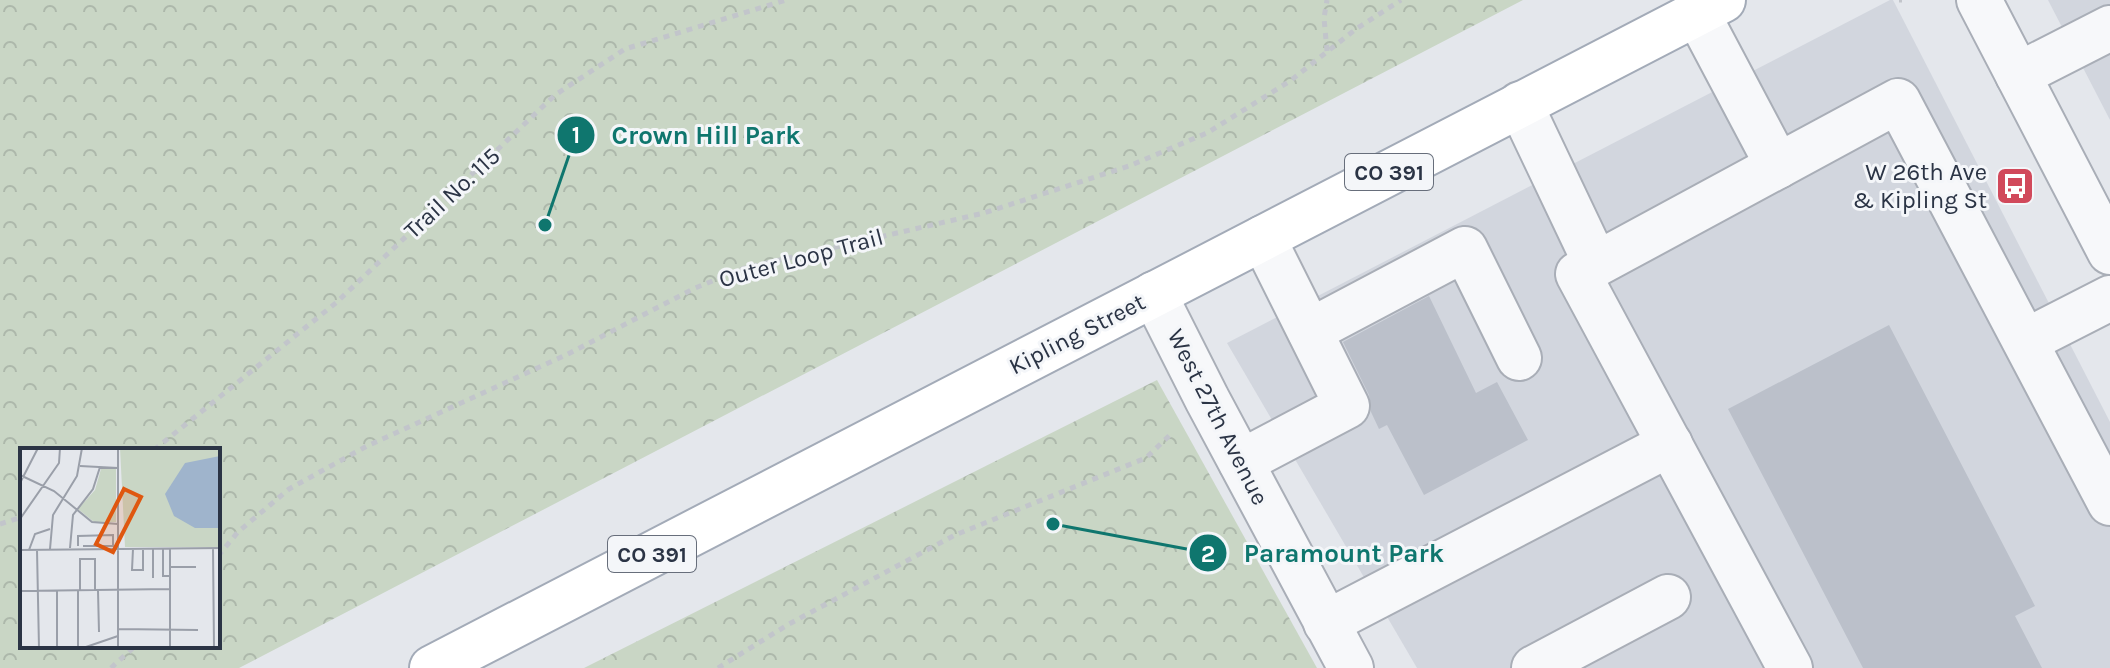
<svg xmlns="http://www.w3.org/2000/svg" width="2110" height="668" font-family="Karla,sans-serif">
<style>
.built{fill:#d2d6de}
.park{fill:url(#park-crowns);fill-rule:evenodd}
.building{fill:#bbc0ca}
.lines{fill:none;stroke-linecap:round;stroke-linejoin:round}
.minor-casing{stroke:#a9aeb7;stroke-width:48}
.major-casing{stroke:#a3abb8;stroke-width:48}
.path{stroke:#c2c5cb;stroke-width:5;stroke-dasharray:6 6;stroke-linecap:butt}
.minor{stroke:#f7f8fa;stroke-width:44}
.major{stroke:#fff;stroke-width:44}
.labels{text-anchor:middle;stroke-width:6;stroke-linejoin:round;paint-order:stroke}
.shield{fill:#f4f6f9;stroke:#676e7b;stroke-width:2}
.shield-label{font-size:22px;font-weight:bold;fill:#2b3445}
.poi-label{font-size:24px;fill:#2b3445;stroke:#f4f6f9;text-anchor:end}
.street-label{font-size:24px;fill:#2b3445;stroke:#f4f6f9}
.inset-road{fill:none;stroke:#9a9fa9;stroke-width:2}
.view{fill:#df570f;fill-opacity:0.15;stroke:#df570f;stroke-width:4}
.inset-edge{fill:none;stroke:#2b3445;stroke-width:4}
.leader{fill:none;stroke:#0f766e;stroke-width:3}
.callout-dot{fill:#0f766e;stroke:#f4f6f9;stroke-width:3}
.mark-label{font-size:24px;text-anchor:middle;font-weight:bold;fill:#fff}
.callout-label{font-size:26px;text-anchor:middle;font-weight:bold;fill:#0f766e;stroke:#f4f6f9;stroke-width:6;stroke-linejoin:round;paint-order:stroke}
</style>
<defs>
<pattern id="park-crowns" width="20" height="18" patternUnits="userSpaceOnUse" patternTransform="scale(2)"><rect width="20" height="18" fill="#c9d6c5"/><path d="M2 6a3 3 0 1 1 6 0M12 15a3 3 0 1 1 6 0" fill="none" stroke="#adb8ab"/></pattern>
</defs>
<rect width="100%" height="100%" fill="#e4e7ec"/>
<g class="built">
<path d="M1890,0h3l217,422v246h-693l-190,-325z"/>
<path d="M2048,0h62v120z"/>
</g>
<g class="park">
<path d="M0,0h1523l-1284,668h-239zM218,450v196h-196v-196z"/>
<path d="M1157,380l160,288h-733z"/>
</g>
<g class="building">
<path d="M1429,296l47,97 21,-11 31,58 -104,55 -37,-70 -8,4 -8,-17 -2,-17 -26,-53z"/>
<path d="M1889,325l146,281 -20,10 27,52h-179l-135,-259z"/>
</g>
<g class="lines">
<defs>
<g id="minor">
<path d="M1979,0l131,252"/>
<path d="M1697,13l81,153"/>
<path d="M2018,75l92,-47"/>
<path d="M1520,104l76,160"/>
<path d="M1154,294l53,105 144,269"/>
<path d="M1310,331l155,-82 54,109"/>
<path d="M2026,341l84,-43"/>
<path d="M1241,462l106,-56 -84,-168"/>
<path d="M1326,623l344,-179"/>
<path d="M1534,668l134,-71"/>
<path d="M1790,668l-212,-394 320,-173 212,402"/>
</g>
<path id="major" d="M432,668l1291,-668"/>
</defs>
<use href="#minor" class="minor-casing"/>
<use href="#major" class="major-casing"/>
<g class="path">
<path d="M1899,0h3"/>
<path d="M1327,51l-3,-33 3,-18"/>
<path d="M154,450l183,-148 218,-207 70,-46 161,-49"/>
<path d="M0,524l22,-7"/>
<path d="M218,556l20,-24 51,-43 78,-43 199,-91 129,-67 50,-20 239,-55 145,-47 78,-33 83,-52 66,-52 45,-29"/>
<path d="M111,668l24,-22"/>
<path d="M718,668l71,-44 166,-89 191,-77 27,-26"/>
</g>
<use href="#minor" class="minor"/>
<use href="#major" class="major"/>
</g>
<defs>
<symbol id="bus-square" viewBox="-11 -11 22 22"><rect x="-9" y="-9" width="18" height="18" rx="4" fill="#d1495b" stroke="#f4f6f9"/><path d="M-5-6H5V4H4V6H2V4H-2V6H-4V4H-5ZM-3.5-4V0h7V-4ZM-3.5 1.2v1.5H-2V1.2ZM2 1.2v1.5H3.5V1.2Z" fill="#fff"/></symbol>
</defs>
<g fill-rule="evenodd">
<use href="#bus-square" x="1993" y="164" width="44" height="44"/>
</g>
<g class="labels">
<g class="shield">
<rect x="1345" y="154" width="88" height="36" rx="6"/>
<rect x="608" y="536" width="88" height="36" rx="6"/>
</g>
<g class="shield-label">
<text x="1389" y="180">CO 391</text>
<text x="652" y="562">CO 391</text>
</g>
<g class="poi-label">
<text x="1987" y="180">W 26th Ave<tspan x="1987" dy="28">&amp; Kipling St</tspan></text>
</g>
<g class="street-label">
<text transform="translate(452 193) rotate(-43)" y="8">Trail No. 115</text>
<text transform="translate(801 258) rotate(-15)" y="8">Outer Loop Trail</text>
<text transform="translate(1077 334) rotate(-27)" y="8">Kipling Street</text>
<text transform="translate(1218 417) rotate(63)" y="8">West 27th Avenue</text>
</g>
</g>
<g transform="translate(20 448)">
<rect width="200" height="200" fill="#e4e7ec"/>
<path d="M100,0h100v99h-95zM81,21h15v53h-22l-16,-13 17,-19z" fill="#c9d6c5"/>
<path d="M200,8v72h-25l-21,-12 -9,-22 20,-31z" fill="#9fb4cc"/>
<path class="inset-road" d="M98,0v200M60,18l38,2M0,27l34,16 38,31 26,2M0,35l18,-35M0,71l39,-56 1,-15M58,98v-10l35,-1v11h-30M50,100l3,-33 20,-26 7,-22M150,100v100M193,100l1,100M30,101l3,-34 24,-39 5,-28M113,101l-1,21h11v-21M133,101v29M143,101v27h7M0,102l200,-2M9,102l6,-16 15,-5M17,102l2,98M150,119h26M0,143l150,-2M58,143v57M60,143v-32h15v32M78,143l1,41M98,181l80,1M37,200v-57M63,200l35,-12"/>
<path class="view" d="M104,41l17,8 -28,55 -17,-8z"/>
<rect width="200" height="200" class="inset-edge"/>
</g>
<path class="leader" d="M545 225L576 135M1053 524L1208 553"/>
<g class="callout-dot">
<circle cx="545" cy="225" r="8"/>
<circle cx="1053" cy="524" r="8"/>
<circle cx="576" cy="135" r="20"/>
<circle cx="1208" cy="553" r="20"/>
</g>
<g class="mark-label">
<text x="576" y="143">1</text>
<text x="1208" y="562">2</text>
</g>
<g class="callout-label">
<text x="706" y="144">Crown Hill Park</text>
<text x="1344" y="562">Paramount Park</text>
</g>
</svg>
